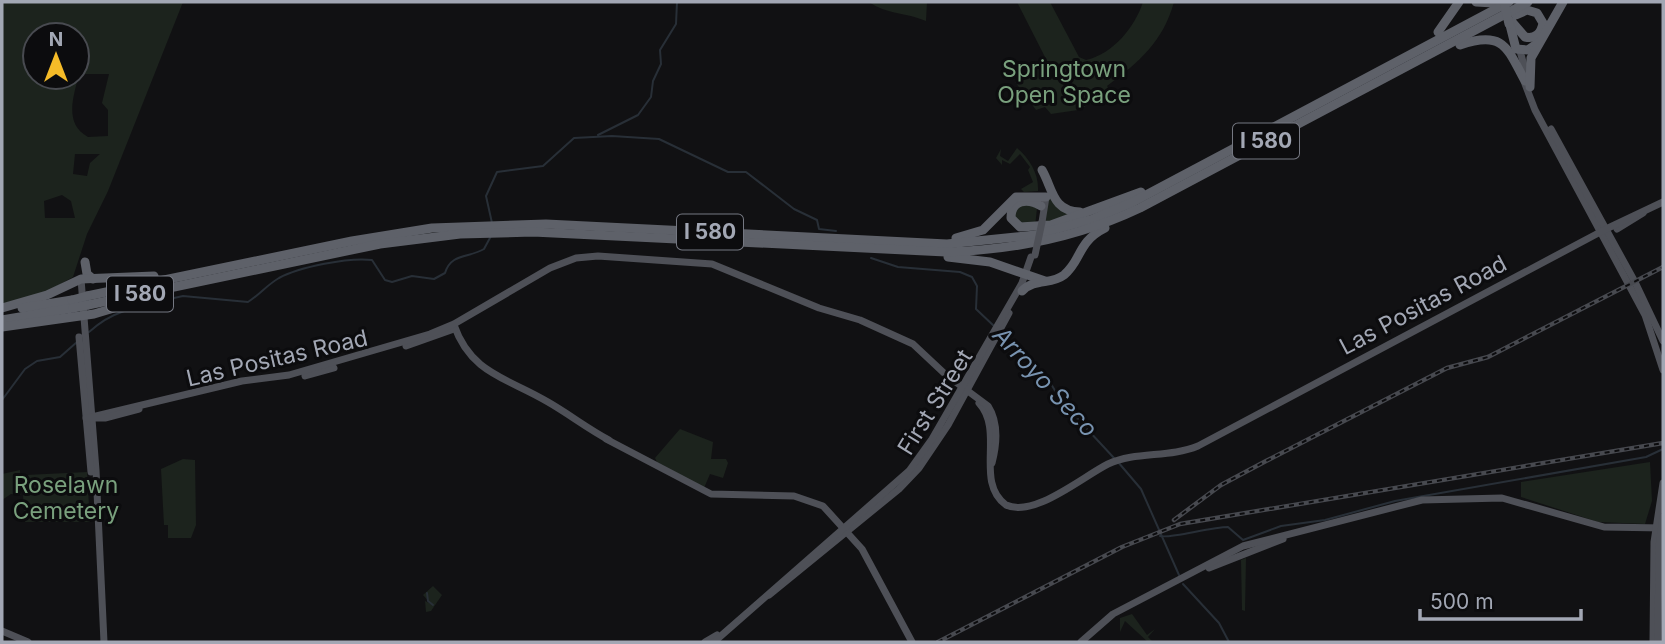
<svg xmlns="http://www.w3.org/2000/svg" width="1665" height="644" font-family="Inter,sans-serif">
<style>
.green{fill:#1c231d;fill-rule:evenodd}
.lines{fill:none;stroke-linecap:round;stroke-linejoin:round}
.stream{stroke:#282f37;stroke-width:2}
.major{stroke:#4e5057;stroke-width:7}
.highway{stroke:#5e6169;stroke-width:9}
.rail-casing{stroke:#47494f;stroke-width:4.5}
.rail{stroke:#0c0c0e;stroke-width:2;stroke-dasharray:5;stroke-linecap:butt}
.major-bridge{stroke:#4e5057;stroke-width:7}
.highway-bridge{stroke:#5e6169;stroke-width:9}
.labels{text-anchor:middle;stroke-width:6;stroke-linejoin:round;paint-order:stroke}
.shield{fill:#0c0c0e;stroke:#757882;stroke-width:2}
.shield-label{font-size:21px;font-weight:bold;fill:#a2a7b4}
.park-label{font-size:23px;fill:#79a07d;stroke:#0c0c0e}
.street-label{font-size:23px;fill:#a2a7b4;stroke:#0c0c0e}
.water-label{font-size:24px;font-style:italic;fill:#7893b0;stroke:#0c0c0e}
</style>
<rect width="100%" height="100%" fill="#111113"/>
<g class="green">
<path d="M2,2h181l-75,189 -21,43 -14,43 -25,14 -46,14zM35,35h42v42h-42zM79,74h30l-7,29 6,7v26l-20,1c-25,-13 -14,-42 -9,-63zM75,154h25l-10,9 -3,13 -14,-2zM62,195l9,6 4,17h-30l-1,-17z"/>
<path d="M869,2h58l-1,19c-21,-9 -38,-6 -57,-19z"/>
<path d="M1017,2h33l29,55 7,3c27,-6 49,-33 57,-58h31c-11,40 -35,60 -67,84l4,7 -33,17 -27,4 -6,-7 -9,3 -21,-28 31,-23z"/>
<path d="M1001,149l-1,7 8,5 9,-13c13,11 22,26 21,43l-14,1 -3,-3 12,-7 -5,-12 2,-3 -10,-13 -10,10 -8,-4v5l-6,-7z"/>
<path d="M1048,187l23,27 -27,11z"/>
<path d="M1024,203l13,5 -2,19 -18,-2 -4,-17z"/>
<path d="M680,429l33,13 -2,17h15l2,4 -5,15 -13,-4 -6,14 -47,-26 -2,-4z"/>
<path d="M183,459l12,1 1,65 -5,13h-23v-13h-4l-3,-56z"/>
<path d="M1650,462l2,39 -7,23 -47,-2 -77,-25v-15z"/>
<path d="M20,470l1,25 -10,-1 -9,6v-26z"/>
<path d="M87,472l3,50h-65l-3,-40 4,-7z"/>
<path d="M1246,558l-1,53 -3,-1 -1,-50z"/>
<path d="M433,586l9,9 -11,16 -5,1 -1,-11 6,3 -8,-9z"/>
<path d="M1132,614l15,21 8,-6 -7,8 5,5h-5l-23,-21 -5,11v-14z"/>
</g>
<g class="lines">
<g class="stream">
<path d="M2,3v-1"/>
<path d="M598,135l40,-20 13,-18 2,-16 8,-17 -1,-14 16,-26 1,-22"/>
<path d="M492,223l-6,-27 11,-24 46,-6 31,-28 38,-2 47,3 69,33h18l48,37 23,11 2,9 17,2"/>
<path d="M871,258l27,9 62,5 12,5 5,9 -1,23 19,18"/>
<path d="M89,332c20,-18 46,-29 73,-23l12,-11 9,-2 65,6c11,-7 19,-17 31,-24 20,-11 70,-21 93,-18l13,20 7,2 20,-6 22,3 11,-6c6,-20 24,-15 39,-24l7,-13"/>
<path d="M1001,334l50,50 11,18 52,56"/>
<path d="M2,400l23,-31 12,-8 23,-4 17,-15"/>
<path d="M1118,462l23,27 38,86"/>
<path d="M1160,536c10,3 50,-9 68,-9l15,13 38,-14 44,-6 70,-19 251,-44 17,-8"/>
<path d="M1183,584l36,39 10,19"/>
<path d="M427,593l1,8 5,4"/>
</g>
<g class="major">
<path d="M1520,51l8,29"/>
<path d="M1525,84l10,26 110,205 18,55"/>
<path d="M1551,129l84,153 28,59"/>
<path d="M1042,222l4,-25"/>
<path d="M1617,229l26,-16"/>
<path d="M81,279l15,191 8,172"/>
<path d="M454,325c17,49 54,53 94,77 21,12 40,27 61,38"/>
<path d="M79,337l12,135"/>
<path d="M406,346l48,-17"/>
<path d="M305,376l29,-8"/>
<path d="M979,403c26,28 -5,79 27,102 28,13 76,-28 102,-41 28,-13 61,-6 90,-18l408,-217 57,-27"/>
<path d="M92,417l150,-36 47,-6 141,-41 24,-10 96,-56 26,-10 22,-2 114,8 107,44 41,12 53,24 32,30 43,32c11,17 9,38 4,57"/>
<path d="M86,418h19l34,-9"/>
<path d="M606,439l105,55 83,2 29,10 39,43 50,93"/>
<path d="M1209,568l74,-29"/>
<path d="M769,595l130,-106 20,-21 29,-43 61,-112"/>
<path d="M2,631l26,11"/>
<path d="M705,642l12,-7"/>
<path d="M714,642l195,-171 23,-32 90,-156 9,-26"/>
<path d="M1081,642l32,-28 130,-68 179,-46 80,-2 102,29 59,1"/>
<path d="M1653,642l1,-100 9,-59"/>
<path d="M1658,642l1,-95 4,-30"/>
</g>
<g class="highway">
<path d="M1476,2l18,1"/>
<path d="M1512,22l13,15c10,2 16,-3 18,-14l-6,-10 -10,-3 -11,5"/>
<path d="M1510,25l6,24 12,1 10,-7"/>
<path d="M1438,32l21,-30"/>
<path d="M1460,45c44,-15 47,3 65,36"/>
<path d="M1530,87l1,-29 32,-56"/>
<path d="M1042,170c11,19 10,41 38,42"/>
<path d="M1041,206c-13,-8 -30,-7 -30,12l9,9 31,-2 90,-33"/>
<path d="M956,238l27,-8 33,-33h30"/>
<path d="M948,257l42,5 55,19"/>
<path d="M85,262l2,12 6,5"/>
<path d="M1022,291c13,-13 29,-6 42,-16 18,-15 13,-33 41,-47"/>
<path d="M87,296l265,-55 80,-13 114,-4 401,20 88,-9 58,-16 38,-16 378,-201"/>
<path d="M88,305l292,-61 80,-10 73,-2 413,20c67,-2 133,-15 194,-44l388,-206"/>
<path d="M2,308l45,-13 34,-16 73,-3"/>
<path d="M22,308l50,-8"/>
<path d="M2,320l71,-12"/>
<path d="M2,327l92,-13 53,-16"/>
</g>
<defs>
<g id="rail">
<path d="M1174,520l47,-35 45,-24 181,-93 41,-11 175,-90"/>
<path d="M938,642l184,-95 58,-23 483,-81"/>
</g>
</defs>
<use href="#rail" class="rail-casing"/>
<use href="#rail" class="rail"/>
<path class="major-bridge" d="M1035,255l7,-33"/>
<g class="highway-bridge">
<path d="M1504,2l5,22"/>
<path d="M72,300l15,-4"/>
<path d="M73,308l15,-3"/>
</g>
</g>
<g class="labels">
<g class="shield">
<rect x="1233" y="123.5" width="66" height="35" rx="5"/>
<rect x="677" y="214.5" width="66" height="35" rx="5"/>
<rect x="107" y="276.5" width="66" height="35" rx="5"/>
</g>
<g class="shield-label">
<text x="1266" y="148">I 580</text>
<text x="710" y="239">I 580</text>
<text x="140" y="301">I 580</text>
</g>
<g class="park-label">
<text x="1064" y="77">Springtown<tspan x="1064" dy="26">Open Space</tspan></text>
<text x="66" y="493">Roselawn<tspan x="66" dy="26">Cemetery</tspan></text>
</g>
<g class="street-label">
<text transform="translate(1423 305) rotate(-28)" y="8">Las Positas Road</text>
<text transform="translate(277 358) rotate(-13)" y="8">Las Positas Road</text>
<text transform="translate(935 402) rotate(-58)" y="8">First Street</text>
</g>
<g class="water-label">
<text transform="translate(1045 382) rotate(47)" y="8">Arroyo Seco</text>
</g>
</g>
<rect width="1665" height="644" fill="none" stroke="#a2a7b4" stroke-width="7"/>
<g transform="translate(56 56)"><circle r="33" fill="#0c0c0e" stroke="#484a50" stroke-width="2"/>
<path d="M0-5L12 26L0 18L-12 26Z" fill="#f5bb28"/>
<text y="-10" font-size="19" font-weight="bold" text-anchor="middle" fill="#a2a7b4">N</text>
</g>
<path d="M1420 609v10h161v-10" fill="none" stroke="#a2a7b4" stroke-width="3.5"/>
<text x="1430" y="609" font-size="21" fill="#a2a7b4" stroke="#0c0c0e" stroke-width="5" paint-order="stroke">500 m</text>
</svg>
